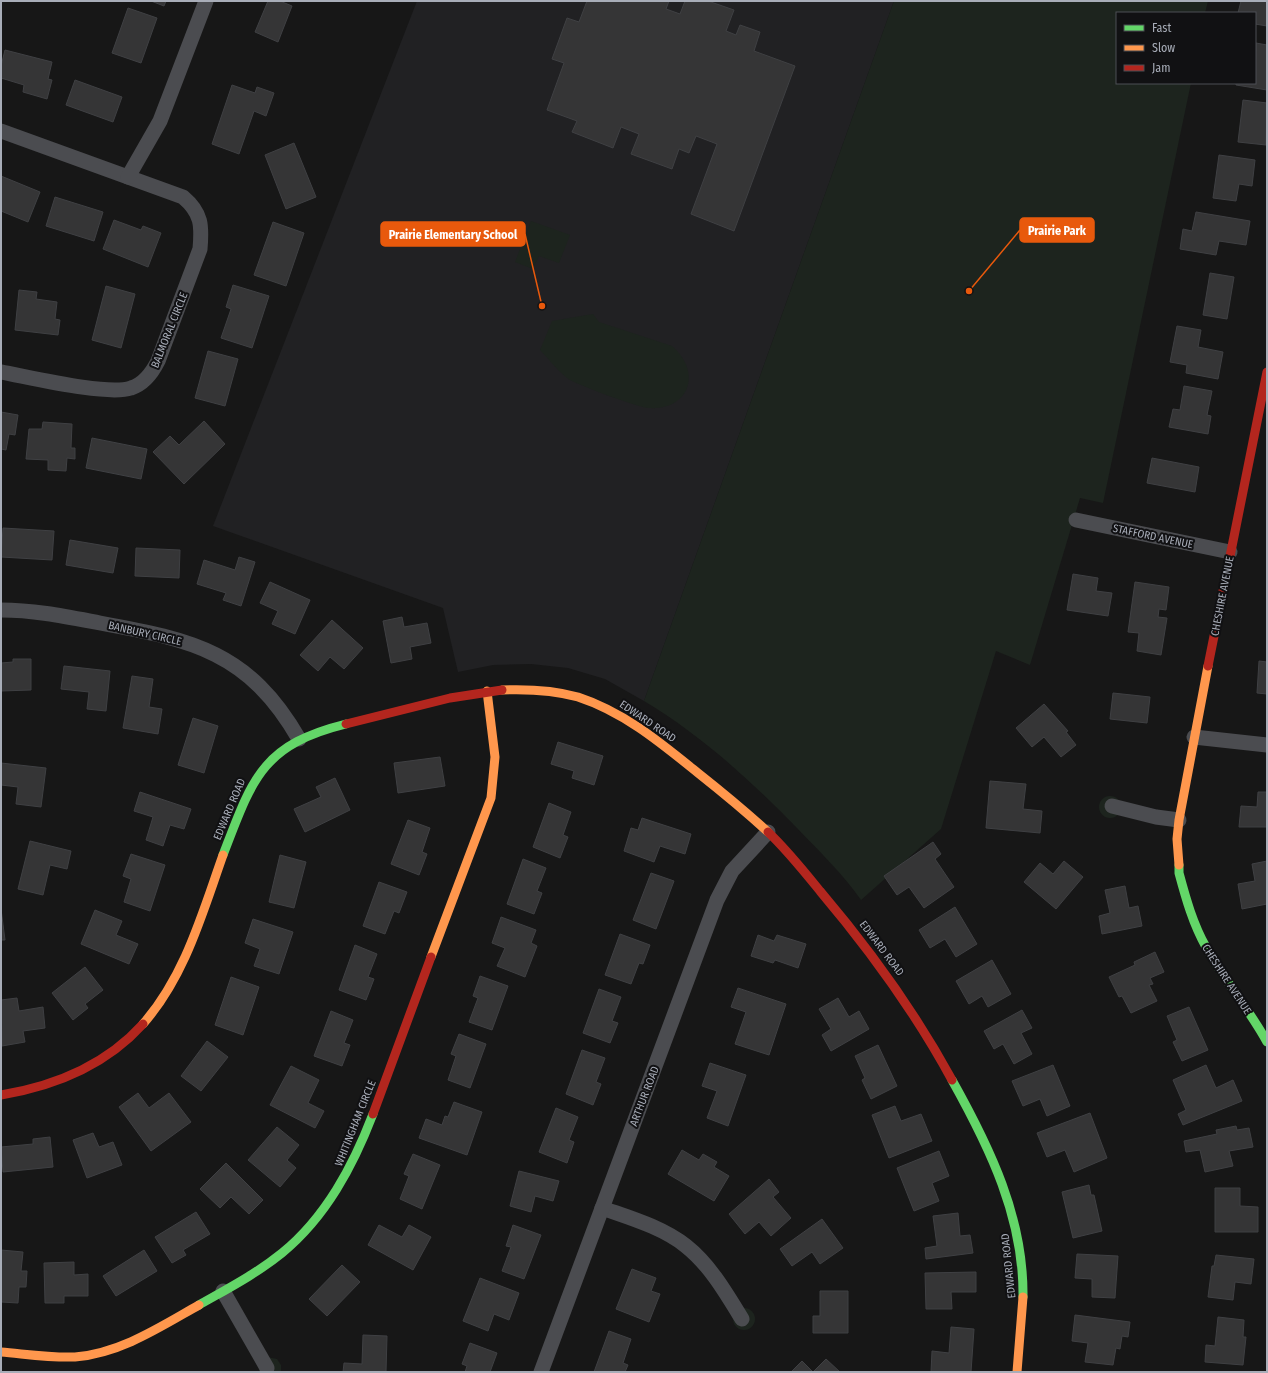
<svg xmlns="http://www.w3.org/2000/svg" width="1268" height="1373" font-family="'Fira Sans Condensed',sans-serif">
<style>
.built{fill:#212123}
.green{fill:#1d241e}
.building{fill:#353536;stroke:#3f4043}
.lines{fill:none;stroke-linecap:round;stroke-linejoin:round}
.street{stroke:#4b4c50;stroke-width:15}
.fast{stroke:#63d668;stroke-width:9}
.slow{stroke:#ff974d;stroke-width:9}
.jam{stroke:#b3261e;stroke-width:9}
.labels{text-anchor:middle;stroke-width:4;stroke-linejoin:round;paint-order:stroke}
.street-label{font-size:11px;fill:#a8adb8;stroke:#111113}
.leader{fill:none;stroke:#e8590c;stroke-width:1.5}
.callout-dot{fill:#e8590c;stroke:#111113;stroke-width:1.5}
.callout{fill:#e8590c;stroke:#e8590c;stroke-width:1.5}
.callout-label{font-size:12px;text-anchor:middle;font-weight:bold;fill:#fff}
</style>
<rect width="100%" height="100%" fill="#171717"/>
<path class="built" d="M417,1h477l-250,700 -39,-22 -37,-11 -37,-4 -38,1 -35,7 -15,-64 -230,-82z"/>
<g class="green">
<path d="M894,1h314l-3,12h-88v70h74l-88,420 -23,-5 -50,167 -34,-14 -55,178 -80,71c-19,-27 -42,-49 -65,-73 -46,-47 -95,-92 -152,-126z"/>
<path d="M531,221l39,14 -11,28 -20,-7 -6,13 -18,-7z"/>
<path d="M593,314l6,8 73,24c31,27 17,65 -24,62 -14,-2 -64,-21 -78,-28 -9,-5 -22,-22 -30,-30l12,-29z"/>
<circle cx="1110" cy="807" r="11"/>
<circle cx="744" cy="1319" r="11"/>
<path d="M267,1357l10,2 4,6v7h-22v-7z"/>
</g>
<g class="building">
<path d="M151,1h15l-2,5z"/>
<path d="M268,1h12l12,5 -14,36 -23,-10z"/>
<path d="M587,1h82l-3,8 14,5 5,-13h23l26,9 -8,21 10,4 4,-10 20,7 -6,19 41,15 -61,165 -43,-17 26,-70 -21,-8 -7,17 -10,-4 -7,20 -41,-15 8,-20 -18,-7 -8,21 -41,-16 5,-11 -30,-11 17,-47 -12,-4 15,-41 12,4z"/>
<path d="M1241,1h26v25l-12,-2v-11h-17z"/>
<path d="M128,8l29,10 -16,45 -29,-10z"/>
<path d="M1256,43l11,2v45l-31,-5v-2h19z"/>
<path d="M5,50l47,12 -4,17 4,1 -5,19 -24,-7 1,-7 -23,-7v-12z"/>
<path d="M75,80l47,17 -9,25 -47,-17z"/>
<path d="M232,85l23,8 2,-6 17,6 -8,23 -12,-5 -15,43 -27,-10z"/>
<path d="M1243,100l24,3 -1,42 -28,-3z"/>
<path d="M294,143l22,54 -30,12 -21,-54z"/>
<path d="M1219,155l36,5 -3,26 -13,-2 -3,17 -23,-3z"/>
<path d="M1,176l39,16 -12,30 -27,-11z"/>
<path d="M55,197l48,15 -9,29 -48,-15z"/>
<path d="M1196,212l54,9 -4,24 -27,-4 -3,14 -36,-6 3,-20 9,2z"/>
<path d="M114,220l27,10 2,-4 18,7 -13,34 -45,-18z"/>
<path d="M273,222l31,11 -18,53 -32,-11z"/>
<path d="M1210,273l24,4 -7,42 -24,-4z"/>
<path d="M233,285l36,11 -17,52 -31,-10 10,-29 -5,-2z"/>
<path d="M106,286l29,8 -14,54 -29,-8z"/>
<path d="M19,290l18,2 -1,7 21,3 -2,17 5,1 -2,15 -43,-5z"/>
<path d="M1177,326l24,4 -3,17 25,5 -5,27 -32,-6 1,-8 -17,-3z"/>
<path d="M208,351l30,8 -13,47 -30,-8z"/>
<path d="M1184,386l28,5 -5,24 4,1 -3,18 -39,-7 4,-18 7,1z"/>
<path d="M1,412l17,3 -3,20 -6,-1 -3,16 -5,-1z"/>
<path d="M204,421l21,23 -41,40 -31,-32 17,-16 9,9z"/>
<path d="M43,422l29,2 -1,24h4v11l-8,-1 -1,13 -18,-1v-10l-22,-1 3,-30h13z"/>
<path d="M92,438l55,11 -6,30 -55,-11z"/>
<path d="M1152,458l47,9 -4,25 -48,-9z"/>
<path d="M3,528l51,3 -2,29 -51,-3z"/>
<path d="M70,540l48,8 -5,25 -47,-8z"/>
<path d="M136,548l44,2 -1,28 -44,-2z"/>
<path d="M239,557l16,5 -14,44 -18,-6 3,-7 -29,-9 7,-24 31,10z"/>
<path d="M1073,574l25,4 -2,13 16,2 -4,23 -41,-6z"/>
<path d="M270,582l40,18 -15,34 -23,-10 6,-13 -18,-8z"/>
<path d="M1135,582l34,5 -3,23 -7,-1 -1,8 9,1 -6,37 -24,-4 2,-18 -11,-1z"/>
<path d="M402,617l2,10 23,-4 4,20 -21,4 2,12 -21,4 -8,-42z"/>
<path d="M332,620l31,28 -19,21 -14,-12 -12,14 -18,-16z"/>
<path d="M13,659h18v31l-30,1v-28l12,-1z"/>
<path d="M1259,661l8,1v32l-10,-1z"/>
<path d="M64,666l46,5 -4,40 -19,-2 2,-17 -28,-3z"/>
<path d="M132,676l21,3 -4,28 13,2 -4,25 -35,-6z"/>
<path d="M1113,693l37,4 -3,26 -37,-4z"/>
<path d="M1044,704l24,27 -2,1 10,13 -15,12 -17,-20 -12,10 -16,-19z"/>
<path d="M193,718l25,8 -14,47 -26,-8z"/>
<path d="M558,742l45,14 -9,29 -22,-7 2,-7 -23,-7z"/>
<path d="M440,757l5,29 -47,7 -4,-30z"/>
<path d="M1,763l45,5 -5,39 -25,-3 2,-17 -17,-2z"/>
<path d="M335,778l15,32 -45,22 -11,-23 27,-12 -5,-10z"/>
<path d="M990,781l36,3 -3,25 19,2 -2,22 -54,-5z"/>
<path d="M140,792l51,17 -7,20 -14,-4 -7,21 -17,-6 7,-23 -19,-6z"/>
<path d="M1258,792h9v35h-28l2,-21 16,1z"/>
<path d="M549,803l22,9 -8,23 5,2 -8,21 -27,-11z"/>
<path d="M642,818l49,16 -6,20 -25,-8 -6,16 -30,-11 7,-23 7,2z"/>
<path d="M408,820l22,8 -8,24 5,2 -8,21 -28,-11z"/>
<path d="M30,841l41,10 -4,18 -17,-4 -7,30 -25,-6z"/>
<path d="M933,842l8,12 -6,5 19,28 -30,21 -15,-21 -12,8 -13,-19z"/>
<path d="M131,854l34,11 -15,46 -26,-9 7,-23 -8,-3z"/>
<path d="M280,855l26,7 -12,46 -25,-6z"/>
<path d="M523,859l23,9 -9,23 5,2 -8,21 -27,-10z"/>
<path d="M1064,861l19,16 -27,32 -32,-27 16,-19 13,11z"/>
<path d="M1267,861v43l-25,5 -4,-25 17,-3 -3,-17z"/>
<path d="M651,873l23,8 -18,48 -23,-9z"/>
<path d="M379,882l28,10 -8,21 -5,-2 -9,23 -22,-8z"/>
<path d="M1125,886l4,22 9,-2 4,20 -40,8 -3,-18 11,-3 -5,-23z"/>
<path d="M955,907l22,37 -21,13 -11,-18 -15,9 -11,-18z"/>
<path d="M1,909l4,31h-4z"/>
<path d="M95,910l27,11 -6,14 22,9 -9,20 -48,-20z"/>
<path d="M501,917l35,13 -5,13 6,3 -12,31 -28,-11 8,-18 -13,-5z"/>
<path d="M253,919l40,13 -14,42 -25,-8 6,-17 -15,-6z"/>
<path d="M620,934l30,11 -7,19 -4,-1 -8,21 -26,-9z"/>
<path d="M758,935l16,6 3,-6 29,9 -8,24 -23,-8 -2,3 -22,-7z"/>
<path d="M355,945l22,9 -9,23 6,2 -8,21 -27,-10z"/>
<path d="M1155,952l9,20 -14,6 3,6 -4,1 8,16 -26,12 -9,-17 -3,1 -10,-20 26,-12 -1,-3z"/>
<path d="M992,960l19,34 -23,13 -6,-11 -13,8 -13,-23z"/>
<path d="M85,967l18,23 -18,14 3,4 -15,12 -21,-27z"/>
<path d="M480,976l28,10 -16,44 -23,-8 9,-24 -5,-2z"/>
<path d="M231,977l28,10 -16,48 -28,-10z"/>
<path d="M738,988l48,16 -17,51 -34,-11 11,-32 -15,-5z"/>
<path d="M599,989l22,8 -9,24 6,2 -8,20 -27,-10z"/>
<path d="M17,998l2,13 24,-4 2,21 -22,3 2,11 -23,4 -1,-46z"/>
<path d="M838,998l11,19 10,-6 10,18 -38,22 -9,-16 9,-6 -12,-20z"/>
<path d="M1189,1007l19,43 -26,11 -9,-19 4,-2 -10,-24z"/>
<path d="M1022,1010l10,18 -11,5 11,21 -18,10 -11,-20 -9,5 -10,-18z"/>
<path d="M331,1011l22,9 -9,23 6,2 -8,21 -28,-10z"/>
<path d="M459,1034l27,10 -16,44 -22,-8 8,-24 -5,-2z"/>
<path d="M207,1041l21,16 -27,34 -20,-15z"/>
<path d="M878,1045l19,41 -26,13 -9,-19 3,-2 -10,-22z"/>
<path d="M582,1050l23,8 -9,24 5,2 -8,21 -27,-11z"/>
<path d="M710,1063l36,12 -18,51 -21,-8 10,-27 -15,-5z"/>
<path d="M1053,1065l17,41 -23,10 -7,-17 -17,7 -11,-25z"/>
<path d="M1206,1065l10,23 17,-8 9,21 -59,24 -5,-11 8,-4 -13,-30z"/>
<path d="M291,1066l28,14 -11,23 16,8 -9,17 -45,-23z"/>
<path d="M138,1093l11,15 20,-15 22,29 -40,29 -32,-44z"/>
<path d="M454,1102l28,10 -15,43 -48,-17 7,-19 16,6 3,-9 3,1z"/>
<path d="M895,1106l6,15 20,-7 11,27 -43,17 -17,-43z"/>
<path d="M556,1108l22,9 -9,23 5,2 -7,21 -28,-11z"/>
<path d="M1090,1113l17,45 -33,14 -9,-22 -18,7 -10,-24z"/>
<path d="M1236,1126l1,4 12,-2 4,19 -24,4 4,15 -28,6 -5,-22 -14,2 -2,-11 33,-7 -1,-4z"/>
<path d="M277,1127l22,18 -12,15 9,8 -16,19 -32,-27z"/>
<path d="M93,1133l6,14 14,-5 9,23 -35,13 -14,-38z"/>
<path d="M50,1137l3,30 -50,5 -2,-25 32,-3v-5z"/>
<path d="M682,1150l17,10 4,-6 14,8 -3,5 15,9 -15,25 -46,-27z"/>
<path d="M939,1151l10,25 -17,7 7,18 -25,10 -17,-43z"/>
<path d="M413,1154l27,11 -18,44 -22,-10 9,-23 -5,-2z"/>
<path d="M226,1163l37,37 -14,14 -18,-17 -11,11 -20,-19z"/>
<path d="M519,1171l40,10 -6,20 -18,-5 -4,16 -21,-6z"/>
<path d="M769,1179l10,13 -6,5 18,21 -20,18 -12,-14 -14,12 -16,-20z"/>
<path d="M1089,1185l2,10h3l8,36 -29,7 -11,-46z"/>
<path d="M1215,1188h25v18l18,1v25h-43z"/>
<path d="M196,1212l14,22 -27,16 3,5 -14,8 -17,-26z"/>
<path d="M958,1213l2,23 10,-1 3,18 -47,6 -1,-11 12,-2 -4,-30z"/>
<path d="M822,1219l21,29 -23,16 -8,-12 -20,14 -12,-17z"/>
<path d="M379,1225l23,12 7,-12 22,12 -18,33 -45,-25z"/>
<path d="M513,1225l28,10 -17,44 -22,-8 9,-24 -5,-1z"/>
<path d="M1,1250l22,2 -2,19h6l-1,16h-7l-1,16 -17,-1z"/>
<path d="M144,1250l13,21 -41,25 -13,-20z"/>
<path d="M1077,1254l41,2 -3,42 -23,-1v-18l-17,-1z"/>
<path d="M1216,1255l38,4 -3,25 -16,-2 -2,18 -25,-3 4,-31h2z"/>
<path d="M74,1262v13l14,-1v22h-24v7h-19l-1,-40z"/>
<path d="M342,1265l18,17 -33,34 -18,-17z"/>
<path d="M632,1269l24,9 -5,13 9,3 -11,28 -33,-13z"/>
<path d="M976,1272v20h-25l1,17h-26l-1,-36z"/>
<path d="M480,1278l39,15 -10,27 -15,-6 -6,17 -25,-10z"/>
<path d="M820,1291h28v42h-35v-17h7z"/>
<path d="M1075,1315l55,7 -2,15 -6,-1 -2,13 -4,-1 -3,17 -28,-3 3,-19 -16,-2z"/>
<path d="M1218,1317l26,3 -1,17h3l-3,28 -38,-3 1,-17 9,1z"/>
<path d="M951,1327l23,2 -3,43h-40l1,-21 17,2z"/>
<path d="M609,1331l22,8 -8,24 5,2 -3,7h-31z"/>
<path d="M363,1335l24,1 -1,36h-43l1,-9 18,1z"/>
<path d="M470,1343l27,10 -7,19h-25l2,-6 -5,-2z"/>
<path d="M826,1359l14,13h-49l11,-11 11,11z"/>
</g>
<g class="lines">
<g class="street">
<path d="M1,131l182,66c19,16 19,29 17,52l-42,112c-6,12 -14,23 -27,27 -24,8 -102,-11 -130,-16"/>
<path d="M128,177l32,-56 46,-120"/>
<path d="M1076,520l154,32"/>
<path d="M1,610c34,0 67,7 99,13 93,17 149,29 199,116"/>
<path d="M1194,737l73,8"/>
<path d="M1112,806l44,11 23,3"/>
<path d="M602,1208c28,10 60,19 84,38 24,19 40,47 56,73"/>
<path d="M223,1291l44,77"/>
<path d="M541,1372l176,-472 15,-29 36,-39"/>
</g>
<g class="fast">
<path d="M223,855c29,-75 38,-110 123,-131"/>
<path d="M1179,865v8c7,26 14,51 27,74 18,33 43,62 61,95"/>
<path d="M952,1080c38,68 72,138 71,217"/>
<path d="M199,1305c28,-16 57,-31 83,-52 44,-36 71,-87 91,-139"/>
</g>
<g class="slow">
<path d="M502,690c26,-1 51,0 76,7 46,15 83,46 120,76 24,19 47,38 70,59"/>
<path d="M1179,865l-2,-26 2,-19 29,-154"/>
<path d="M431,957l60,-159 4,-41 -8,-66"/>
<path d="M143,1024c42,-48 59,-110 80,-169"/>
<path d="M1,1352c24,2 49,6 74,5 46,-4 85,-30 124,-52"/>
<path d="M1017,1372l6,-75"/>
</g>
<g class="jam">
<path d="M1208,666l59,-294"/>
<path d="M346,724l104,-26 52,-8"/>
<path d="M768,832c19,18 35,38 52,59 50,59 95,121 132,189"/>
<path d="M1,1095c54,-9 105,-30 142,-71"/>
<path d="M373,1114l58,-157"/>
</g>
</g>
<g class="labels">
<g class="street-label">
<text transform="translate(169 330) rotate(-68)" y="4">BALMORAL CIRCLE</text>
<text transform="translate(1153 536) rotate(12)" y="4">STAFFORD AVENUE</text>
<text transform="translate(1222 596) rotate(-79)" y="4">CHESHIRE AVENUE</text>
<text transform="translate(145 633) rotate(13)" y="4">BANBURY CIRCLE</text>
<text transform="translate(648 721) rotate(34)" y="4">EDWARD ROAD</text>
<text transform="translate(229 809) rotate(-67)" y="4">EDWARD ROAD</text>
<text transform="translate(882 948) rotate(53)" y="4">EDWARD ROAD</text>
<text transform="translate(1227 979) rotate(57)" y="4">CHESHIRE AVENUE</text>
<text transform="translate(644 1096) rotate(-69)" y="4">ARTHUR ROAD</text>
<text transform="translate(355 1123) rotate(-68)" y="4">WHITINGHAM CIRCLE</text>
<text transform="translate(1008 1266) rotate(-96)" y="4">EDWARD ROAD</text>
</g>
</g>
<path class="leader" d="M969 291L1020 230M542 306L525 234"/>
<g class="callout-dot">
<circle cx="969" cy="291" r="4"/>
<circle cx="542" cy="306" r="4"/>
</g>
<g class="callout">
<rect x="1020" y="218" width="74" height="24" rx="4"/>
<rect x="381" y="222" width="144" height="24" rx="4"/>
</g>
<g class="callout-label">
<text x="1057" y="235">Prairie Park</text>
<text x="453" y="239">Prairie Elementary School</text>
</g>
<rect width="1268" height="1373" fill="none" stroke="#a8adb8" stroke-width="4"/>
<rect x="1116" y="12" width="140" height="72" fill="#111113" stroke="#4d4f55"/>
<rect x="1124" y="25" width="20" height="6" fill="#63d668" stroke="#4d4f55"/>
<text x="1152" y="32" font-size="12" fill="#a8adb8">Fast</text>
<rect x="1124" y="45" width="20" height="6" fill="#ff974d" stroke="#4d4f55"/>
<text x="1152" y="52" font-size="12" fill="#a8adb8">Slow</text>
<rect x="1124" y="65" width="20" height="6" fill="#b3261e" stroke="#4d4f55"/>
<text x="1152" y="72" font-size="12" fill="#a8adb8">Jam</text>
</svg>
